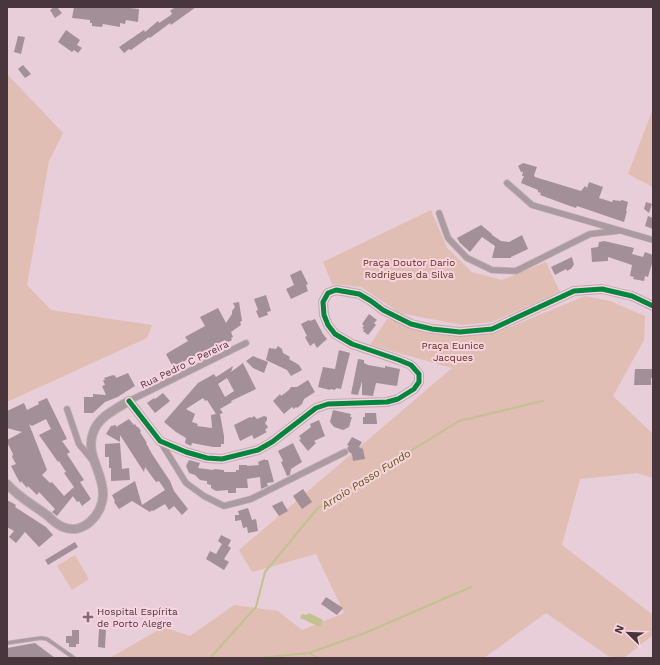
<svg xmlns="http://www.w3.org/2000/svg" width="660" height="665" font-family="'Work Sans',sans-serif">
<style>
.green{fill:#e0beb4}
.water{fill:#c3c192}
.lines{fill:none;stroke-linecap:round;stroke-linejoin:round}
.stream{stroke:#c3c192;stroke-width:2}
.building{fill:#a38f97;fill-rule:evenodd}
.lane-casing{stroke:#c0acb4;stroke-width:4.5}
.street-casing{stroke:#c0acb4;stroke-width:7}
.secondary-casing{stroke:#c0acb4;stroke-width:10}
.lane{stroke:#ab9ba1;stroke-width:3}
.street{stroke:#ab9ba1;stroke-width:5.5}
.secondary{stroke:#ac9ba1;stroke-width:8}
.cycleway-casing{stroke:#fad3e1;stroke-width:8}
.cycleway{stroke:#00873e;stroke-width:5}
.poi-dot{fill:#816b73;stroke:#fad3e1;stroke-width:1.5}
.labels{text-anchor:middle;stroke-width:4;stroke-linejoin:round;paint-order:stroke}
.park-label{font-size:10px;fill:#5b3113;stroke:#fad3e1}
.street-label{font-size:10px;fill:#49363d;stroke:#fad3e1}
.poi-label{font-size:10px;fill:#49363d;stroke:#fad3e1;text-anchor:start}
.water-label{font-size:11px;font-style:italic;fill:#535801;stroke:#fad3e1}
</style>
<rect width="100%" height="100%" fill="#e8ced8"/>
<g class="green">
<path d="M7,74l56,59 -14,28 -22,124 24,25 101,15 -5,13 -140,64z"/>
<path d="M653,109v78l-25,-13z"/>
<path d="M431,210l16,38 25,24 30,8 44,-18 14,30 -68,30 -30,3 -62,-12 -39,-26 -29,-3 -9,-22z"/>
<path d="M585,296l25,5 35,15 -1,24 -31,56 40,38v44l-16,-5 -57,6 -18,66 91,70v20l-29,23h-13l-65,-45 -62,45h-374l53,-31 27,9 44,-31 44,6 24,19 42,-17 -28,-59 -64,18 -13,-22 213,-182 -82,-23 17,-26 72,17 34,-2z"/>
<path d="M75,555l14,24 -17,11 -15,-24z"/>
</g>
<path class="water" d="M309,613l14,7 -3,7 -20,-9 2,-4 4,1z"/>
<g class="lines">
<g class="stream">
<path d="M309,653l9,5"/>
<path d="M210,658l46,-51 9,-35 52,-63 142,-88 84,-20"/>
<path d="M258,658l51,-5 56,-20 106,-46"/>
</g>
</g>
<g class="building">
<path d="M54,7h3l5,6 -7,5 -5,-8z"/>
<path d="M74,7h46l19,2 -1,13 -12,-2 -1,4 -5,-1v4l-17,-3 -1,3 -10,-1v-3h-2v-3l-18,-2z"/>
<path d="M175,7h21l-25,18 -1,-2 -20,15 -1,-1 -18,13 -2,-1 -5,4 -5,-6 25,-17 1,2 13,-11 1,2 12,-8 1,-2 -2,-2z"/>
<path d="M66,30l14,10 -3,5 5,3 -4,5 -4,-3 -2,2 -14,-10z"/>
<path d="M18,36l7,1 -4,17 -7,-2z"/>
<path d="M23,65l8,9 -6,4 -7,-9z"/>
<path d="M523,163l14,4 -3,8 1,2 46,14 4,-5 2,2 2,-6 14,5 -4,11 13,4 1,-2 7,1 2,-1 6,2 -2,9h1l-3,11 -47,-16 -1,2 -6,-2 -30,-11 1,-2 -3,-1v-2l-17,-7 3,-7h-2l1,-4h-2l-3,-6z"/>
<path d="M646,202l6,2 -3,9 -5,-4z"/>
<path d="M648,216l5,2v11l-8,-3z"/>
<path d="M481,225l11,9v1l9,6 8,1 13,-7 6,14 -17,8v1h-19l3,-12 -13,-9 -12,15 -10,-9 -3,-5z"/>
<path d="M604,241l30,7 -2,6 11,3 2,-5 8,3v5l-5,17 -3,-1 -1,5 -11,-2 1,-2 -4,-1 2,-11 -24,-8v4l-16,1 -1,-14 7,-1 1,-5z"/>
<path d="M572,257l2,8 -2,2v1l-5,3 -1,-2 -11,6 -4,-8z"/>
<path d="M301,270l7,14 -2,1 2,6 -17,8 -5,-10 8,-4 -4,-10z"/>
<path d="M266,295l5,16 -4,1 1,3 -9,3 -3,-7 2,-1 -4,-11z"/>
<path d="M239,302l3,19 -2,1 1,3 -10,7 2,5 -2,1 1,2 -6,3 -1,-3 -10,5 1,2 -5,3 -4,2 -1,-2 -33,17 -7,-13 22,-13 -3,-4 20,-11 -5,-9 18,-9 8,15 6,-9v-3l3,-4 -2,-4z"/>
<path d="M369,314l8,6 -3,3 2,2 -8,10 -5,-4 1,-2 -2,-1 2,-2 -2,-2z"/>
<path d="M315,319l8,15 4,5 -10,9 -3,-5 -4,3 -4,-7 -1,-2 2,-1 -6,-12 8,-4 1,1z"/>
<path d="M278,346l4,3 1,4 7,4 -1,2 10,6 3,5 -11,6 -4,-6 -21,-10 3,-12 7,1z"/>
<path d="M339,350l11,3 -9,36 -5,-1 -1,2 -5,-1v1l-12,-3 5,-20 12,2z"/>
<path d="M253,356l15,6 -4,11 -11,-5 -7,-7z"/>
<path d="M358,359l6,1v3l4,2 17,3v-2l15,3 -3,17 -21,-3 -3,13 -11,-1v-14l-4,14 -7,-1z"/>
<path d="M243,363l13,26 -25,12 1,1 -12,7 3,4 -3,1 4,22v8h-3v3h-8l-21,-4 -1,3 -6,-3 1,-5 -10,-6 -12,-10 34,-39 16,-9 2,3 17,-11 -2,6zM227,378l7,13 -9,6 -7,-13zM203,398l2,3 2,-1 9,14 -5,1 1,13 -15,-2 1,-2 -6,-2 3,-8 -9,-5z"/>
<path d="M635,369h18v9h-2v7h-17z"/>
<path d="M128,373l7,13 -16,10h1l-15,6 -12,11h-9v-16h9v-3l13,1 -4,-9 3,-1 -2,-5h2l-1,-2 9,-3v1l2,-1 1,3z"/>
<path d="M308,380l7,12 -11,7 -2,5 -5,4 -1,-1 -2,2 -2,-2 -8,7 -11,-13 7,-7 1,2 8,-6 2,-3h6z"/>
<path d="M163,393l7,8 -15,12 -8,-10 7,-5 1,1z"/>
<path d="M47,398l20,41 -5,2 8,11 -3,2 17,26 -4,2 11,17 -9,7 -3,-5 -2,1 -4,-6 -16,20 -5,-4 3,-3 -16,-17 -2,3 -9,-9 -1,2 -6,-7 -1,2 -9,-17 5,-2 -4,-7 1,-3 -6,-12v-2l15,-8 -15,-4v-17l17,-8 3,7 12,-6 -1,-2zM46,419l5,10 -12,6 19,27 1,-1 7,11 -2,1 10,14 -10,9 -12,-14 -2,1 -8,-8 5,-5 -18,-46 3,2z"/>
<path d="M333,410l18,4 -1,3h2l-3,10 -6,3 -9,-3 -4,-5z"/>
<path d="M365,413h11l1,11h-14v-7h2z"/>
<path d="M254,416l3,3 7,-3 3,1v3l-2,3 3,4 -3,3 2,2 -13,7 -2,-4 -12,6 -6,-16 16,-8 1,1z"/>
<path d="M129,419l5,6 1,-1 2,3h1l3,4 -1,1 7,11h-1l6,11 18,27 4,10 14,18 -6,6 -8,-9 -5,4 -4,-6 -12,7 -1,-1 -2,2 -18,-11 -13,8 -5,-7 1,-1 -3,-6 23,-14 7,24 23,-15 -6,-9 -3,1 -11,-15 -1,5 -24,-37v7l-14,-8 5,-8 5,-1v2z"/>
<path d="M319,420l6,16 -11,5 2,2 -8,8 -9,-11 2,-1 -2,-3 12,-9 -1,-3z"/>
<path d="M352,437l10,5 -3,5 4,2 2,10 -12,2 -1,-7 -3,-2 -2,-4 2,-2 -2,-1z"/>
<path d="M120,443l2,26 7,-1 1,12 -19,1v-13h-2v-11h-4v-13z"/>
<path d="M293,443l9,19 -11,7 -1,6 -3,1 -6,-14 2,-1 -5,-10z"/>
<path d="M265,459v1h3l6,22 -7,1 1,3 -7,3 -1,-12 -13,2 1,9h-12v5h-8v-3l-12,1 -5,-3v-3l-4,-1v-3l-7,-1 -5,-5 -6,-2 -3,-7 3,-6 11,3 -2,5 15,2 1,-1 10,1v2h12v-2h3v-5h8v1l12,-1 -1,-3z"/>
<path d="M303,489l9,13 -10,7 -9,-13z"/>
<path d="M7,500l9,5 -1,2 31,20 7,8 -14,12 -14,-15 -9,11 -7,-6 5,-6 -7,-4z"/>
<path d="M282,501l6,10 -9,5 -7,-10z"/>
<path d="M248,508l4,12 4,-1 2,12 -10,2 -1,-6 -4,1 -2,-8 -6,1v-6h4l-1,-4z"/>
<path d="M221,535l10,5 -3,6 3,2 -7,11 5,3 -5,8 -18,-11 4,-8 6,3 6,-10 -4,-3z"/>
<path d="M75,542l3,5 -30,18 -3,-5z"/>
<path d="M326,597l17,11 -6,7 -16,-11z"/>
<path d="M99,629l7,1 -1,18 -7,-1z"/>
<path d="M72,630h7v14h-3v3h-7v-4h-3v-7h6z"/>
<path d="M35,643l20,15h-48v-10z"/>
</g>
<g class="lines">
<defs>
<path id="lane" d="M7,643l34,-5 6,1 27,19"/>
<g id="street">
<path d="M507,183l25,22 121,35"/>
<path d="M439,213l9,25 19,20 25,12 24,1 74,-37 27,-3"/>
<path d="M129,401l117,-58"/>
<path d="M67,409l12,35 14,17"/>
<path d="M160,441l26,42 18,13 20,10 27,-7 94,-47"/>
</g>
<path id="secondary" d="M7,484c11,13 28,22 41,32 4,4 9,9 15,11 21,9 40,-14 40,-32 1,-22 -18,-40 -10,-62 5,-16 23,-24 36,-32l31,40 26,11 21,6 15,1 36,-9 14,-8 44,-34 12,-4 59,-2 11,-3 16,-10 5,-7v-8l-8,-9 -12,-5 -47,-16 -17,-10 -7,-9 -4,-10 -1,-13 5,-9 8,-3 23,4 12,7 12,9 28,14 21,5 28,3 32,-3 82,-38 28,-2 30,7 21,10"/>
</defs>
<use href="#lane" class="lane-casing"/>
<use href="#street" class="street-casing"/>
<use href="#secondary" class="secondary-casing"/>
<use href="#lane" class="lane"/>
<use href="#street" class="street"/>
<use href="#secondary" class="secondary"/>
<defs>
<path id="cycleway" d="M129,401l31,40 26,11 21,6 15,1 36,-9 14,-8 44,-34 12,-4 59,-2 11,-3 16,-10 5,-7v-8l-8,-9 -12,-5 -47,-16 -17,-10 -7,-9 -4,-10 -1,-13 5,-9 8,-3 23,4 12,7 12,9 28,14 21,5 28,3 32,-3 82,-38 28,-2 30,7 21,10"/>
</defs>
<use href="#cycleway" class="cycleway-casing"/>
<use href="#cycleway" class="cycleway"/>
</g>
<path class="poi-dot" d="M86 611h4v4h4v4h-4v4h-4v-4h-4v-4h4z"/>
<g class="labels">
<g class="park-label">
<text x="409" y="266">Praça Doutor Dario<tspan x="409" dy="12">Rodrigues da Silva</tspan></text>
<text x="453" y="349">Praça Eunice<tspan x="453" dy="12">Jacques</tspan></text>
</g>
<g class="street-label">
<text transform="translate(184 364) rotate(-26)" y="4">Rua Pedro C Pereira</text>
</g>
<g class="poi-label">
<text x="97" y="615">Hospital Espírita<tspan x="97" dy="12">de Porto Alegre</tspan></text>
</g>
<g class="water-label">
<text transform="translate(366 479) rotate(-32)" y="4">Arroio Passo Fundo</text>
</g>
</g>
<rect width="660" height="665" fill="none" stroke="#49363d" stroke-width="16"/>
<g transform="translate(628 633) rotate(293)" stroke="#fad3e1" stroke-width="3" paint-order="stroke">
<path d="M0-3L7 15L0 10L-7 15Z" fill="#49363d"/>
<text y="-6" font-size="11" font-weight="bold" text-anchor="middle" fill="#49363d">N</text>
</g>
</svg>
